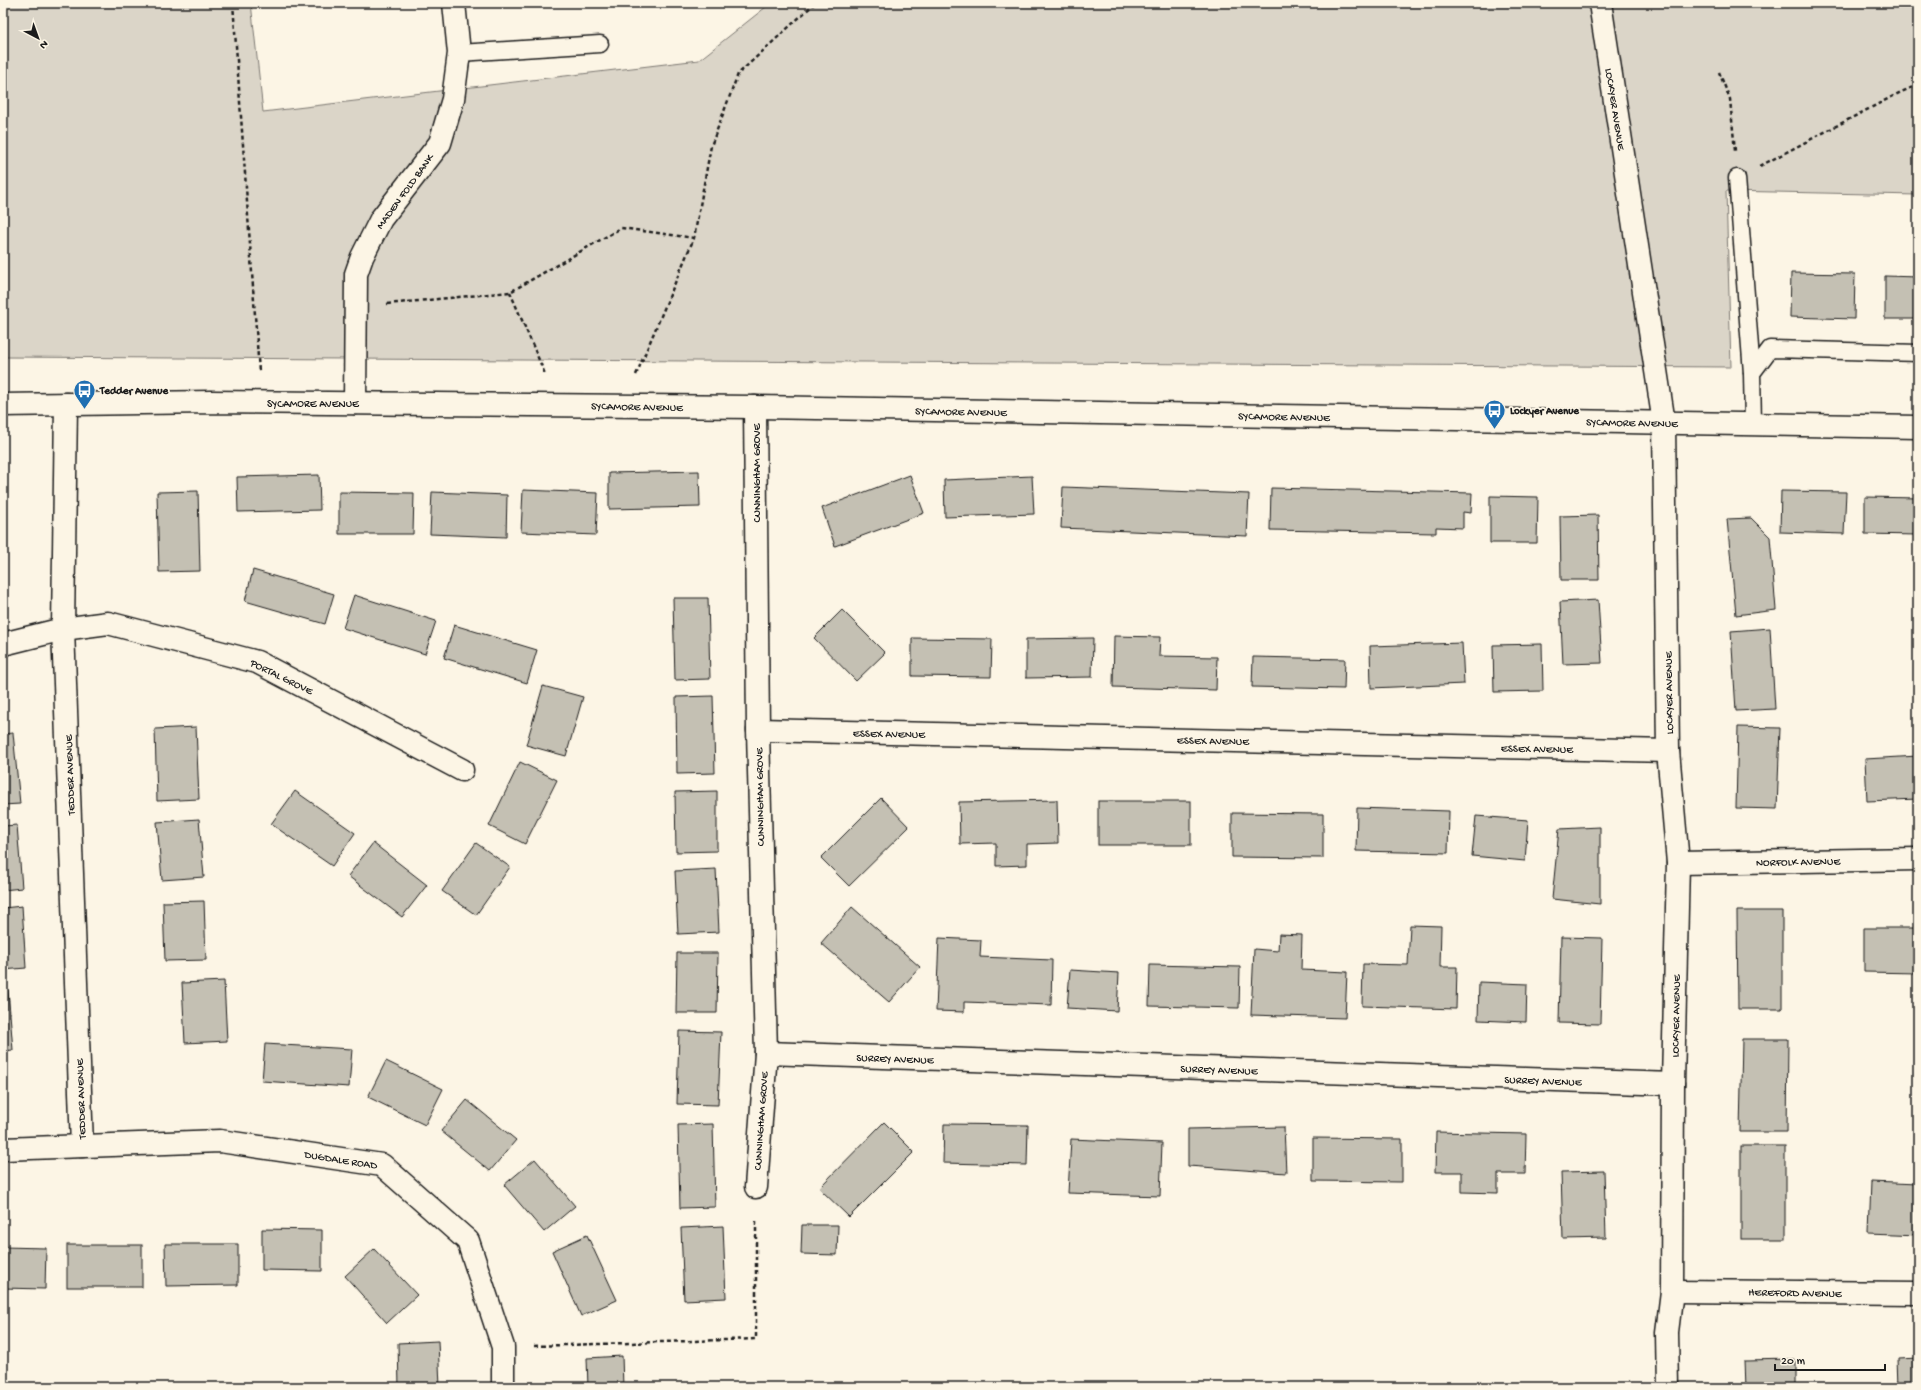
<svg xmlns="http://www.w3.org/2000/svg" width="1921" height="1390" font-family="'Gochi Hand',sans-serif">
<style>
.green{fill:#dbd5c8;stroke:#7c7872}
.building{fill:#c4c0b3;stroke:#1c1c1c}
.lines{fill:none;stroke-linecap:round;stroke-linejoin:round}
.service-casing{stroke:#1c1c1c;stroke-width:19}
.minor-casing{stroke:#1c1c1c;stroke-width:25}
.path{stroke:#1c1c1c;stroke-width:2.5;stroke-dasharray:4 3;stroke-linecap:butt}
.service{stroke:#fcf5e5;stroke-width:16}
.minor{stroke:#fcf5e5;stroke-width:22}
.labels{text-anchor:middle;stroke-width:3.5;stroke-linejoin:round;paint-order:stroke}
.street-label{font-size:11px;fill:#1c1c1c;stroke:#fcf5e5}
.poi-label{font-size:11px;font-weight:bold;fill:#1c1c1c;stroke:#fcf5e5;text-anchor:start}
</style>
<rect width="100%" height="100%" fill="#fcf5e5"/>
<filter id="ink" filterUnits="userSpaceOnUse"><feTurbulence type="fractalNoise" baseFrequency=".025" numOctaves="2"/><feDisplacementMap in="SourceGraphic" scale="8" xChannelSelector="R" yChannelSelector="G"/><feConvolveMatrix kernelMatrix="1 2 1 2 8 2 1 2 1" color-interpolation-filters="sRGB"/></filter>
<g filter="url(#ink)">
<path class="green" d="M3,3h248l12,109 436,-52 72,-57h1147v192l-192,-4 5,176 -1728,-10z"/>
<g class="building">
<path d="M1791,273l64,1 -1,45 -64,-2z"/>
<path d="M1885,276l33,1v42h-33z"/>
<path d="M699,471l1,36 -91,2v-36z"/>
<path d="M319,475l1,35 -82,2 -1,-35z"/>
<path d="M910,475l14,38 -89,33 -13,-38z"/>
<path d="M1032,476l2,38 -89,3 -1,-37z"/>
<path d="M1063,487l186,7 -2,42 -186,-8z"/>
<path d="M1271,488l201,5 -1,20 -8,-1v16l-27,-1v6l-166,-3z"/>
<path d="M523,490l75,3 -2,42 -75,-3z"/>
<path d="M198,491l2,80 -41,1 -2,-80z"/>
<path d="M1781,491l65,1 -2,42 -64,-2z"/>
<path d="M339,492l75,1 -1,41h-74z"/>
<path d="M432,492l75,3 -1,42 -76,-3z"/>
<path d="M1490,496l48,1 -1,46h-47z"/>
<path d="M1865,497l53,1v37l-53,-1z"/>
<path d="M1598,515l1,65h-38l-1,-64z"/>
<path d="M1751,518l19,19 6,73 -40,5 -9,-96z"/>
<path d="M253,570l81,24 -9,30 -80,-23z"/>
<path d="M354,595l82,26 -11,33 -82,-26z"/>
<path d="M673,598h35l2,81 -35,1z"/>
<path d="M1598,600l4,63 -39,1 -3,-62z"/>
<path d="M842,610l43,43 -29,28 -42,-43z"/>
<path d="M454,625l83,25 -10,33 -83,-25z"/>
<path d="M1770,628l5,81 -39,2 -5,-80z"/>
<path d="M1114,636l46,1 -1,19 58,1 -1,33 -103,-3z"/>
<path d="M912,638l80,1 -1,38 -79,-1z"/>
<path d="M1093,638l-1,39 -66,1v-39z"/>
<path d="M1462,643l2,41 -93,4 -1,-42z"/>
<path d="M1542,644l1,47 -49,1 -1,-47z"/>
<path d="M1253,657l92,2 -1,30 -92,-2z"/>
<path d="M543,686l40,11 -17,59 -40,-11z"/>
<path d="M713,696l2,77 -38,1 -1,-77z"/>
<path d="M196,727l3,72 -42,2 -2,-72z"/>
<path d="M1738,727l42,1 -3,81 -41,-1z"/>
<path d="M13,733l7,71 -17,1v-71z"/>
<path d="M1918,756v43l-51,2 -2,-42z"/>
<path d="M520,762l37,18 -32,64 -36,-18z"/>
<path d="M295,791l60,42 -23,33 -61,-42z"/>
<path d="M717,791v60l-41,1 -1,-60z"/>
<path d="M881,798l28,29 -60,59 -28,-28z"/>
<path d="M1057,800l1,43 -31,1v21l-31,1v-23l-36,1 -1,-42z"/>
<rect x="1098" y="801" width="93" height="44"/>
<path d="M1357,808l92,3 -1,42 -92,-2z"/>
<path d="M1232,813l91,1v44l-91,-1z"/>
<path d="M1476,816l52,4 -3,41 -53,-5z"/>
<path d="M199,819l5,58 -42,3 -5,-58z"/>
<path d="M17,825l5,63 -19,2v-64z"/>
<path d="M1600,827v77l-48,-5 7,-70z"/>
<path d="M373,843l54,42 -25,32 -54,-41z"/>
<path d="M476,843l34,24 -34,48 -34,-24z"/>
<path d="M716,869l3,63 -41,2 -3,-63z"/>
<path d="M204,901l2,59 -41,1 -2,-59z"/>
<path d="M22,906l4,62 -23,2v-62z"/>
<path d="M852,907l68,60 -31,35 -68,-59z"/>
<path d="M1737,911h45v98h-44z"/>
<path d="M1410,925l31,1 -1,41h17l-1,42 -94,-3 1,-42 45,1z"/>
<path d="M1864,928h54v45l-54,-1z"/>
<path d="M1279,934l23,1 -1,35 46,2 -2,46 -94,-3 3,-66 24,2z"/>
<path d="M1561,937l41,1 -2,86 -41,-1z"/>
<path d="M939,938l42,2 -1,17 72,3 -1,45 -87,-3v10l-28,-1z"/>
<path d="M677,953h41l-1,60h-41z"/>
<path d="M1150,965l90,2 -1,41 -90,-2z"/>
<path d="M1070,970l49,3 -2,38 -50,-3z"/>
<path d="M224,981l3,60 -42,2 -3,-60z"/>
<path d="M1479,982l48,2 -1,38 -48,-2z"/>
<path d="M3,990h5l5,60 -10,1z"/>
<path d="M679,1031l42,1 -3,73 -41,-1z"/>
<path d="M1742,1039h46l-1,93h-47z"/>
<path d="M265,1044l87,5 -3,38 -87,-6z"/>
<path d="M386,1061l57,28 -18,36 -57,-28z"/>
<path d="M467,1100l49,40 -26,31 -49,-40z"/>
<path d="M884,1122l30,30 -65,65 -30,-29z"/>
<path d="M713,1124l2,83 -35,1 -2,-83z"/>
<path d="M944,1124l84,1 -1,40 -84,-2z"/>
<path d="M1284,1127l2,46 -98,-7v-37z"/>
<path d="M1436,1132l90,2 -1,40h-27v19l-36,-1v-20h-27z"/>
<path d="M1313,1138l89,1v43l-89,-1z"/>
<path d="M1071,1139l91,4 -2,53 -92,-3z"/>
<rect x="1741" y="1146" width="44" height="93"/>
<path d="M535,1159l40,47 -31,26 -40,-47z"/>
<path d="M1604,1171l2,67 -43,1 -2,-67z"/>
<path d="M1871,1182l47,2v51l-49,-2z"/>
<path d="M802,1225h36l-1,30 -36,-1z"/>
<path d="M723,1226l3,72 -42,2 -3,-72z"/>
<path d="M262,1229l60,1v41l-60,-1z"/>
<path d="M587,1235l30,65 -36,16 -29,-65z"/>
<path d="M165,1244h73v41l-72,1z"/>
<rect x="67" y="1245" width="75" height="42"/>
<path d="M3,1247l43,1 -1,41 -42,-1z"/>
<path d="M374,1249l43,46 -30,28 -42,-47z"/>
<path d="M438,1341l2,46h-41l-1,-44z"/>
<path d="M622,1356l1,31h-35l-1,-29z"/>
<path d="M1918,1358v29h-18l-1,-28z"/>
<path d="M1794,1359v28h-48l-1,-27z"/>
<path d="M242,1385v2h-85z"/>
<rect x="51" y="1386" width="86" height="1"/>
</g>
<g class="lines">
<defs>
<g id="service">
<path d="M459,53l141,-9"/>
<path d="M1737,178l15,195"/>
<path d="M1753,424l-1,-51 18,-24 148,4"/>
</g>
<g id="minor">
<path d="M1600,3l64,420 4,328 10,112 -5,221 -1,207 -5,41 1,55"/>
<path d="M355,403l1,-129 6,-17 19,-38 59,-76 13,-44 6,-46 -5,-50"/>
<path d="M66,404l-3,225 19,517"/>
<path d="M3,405l208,-3 544,5 1163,20"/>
<path d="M755,407l3,323 8,323 -10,134"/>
<path d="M3,644l60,-15 45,-6 149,39 205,108"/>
<path d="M758,730l910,21"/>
<path d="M1678,863l240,-4"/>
<path d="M766,1053l907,31"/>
<path d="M3,1149l217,-8 162,24 86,76 35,106v40"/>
<path d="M1672,1291l246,2"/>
</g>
</defs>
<use href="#service" class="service-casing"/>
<use href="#minor" class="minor-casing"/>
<g class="path">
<path d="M233,3l26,369"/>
<path d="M1719,72l11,27 5,52"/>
<path d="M1760,166l141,-74 17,-7"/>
<path d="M510,292l35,82"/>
<path d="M387,304l123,-12 111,-64 73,10"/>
<path d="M636,375l58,-137 17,-92 27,-72 77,-71"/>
<path d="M534,1346l222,-7v-121"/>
</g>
<use href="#service" class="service"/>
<use href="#minor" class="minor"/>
</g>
</g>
<defs>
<symbol id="bus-pin" viewBox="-11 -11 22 30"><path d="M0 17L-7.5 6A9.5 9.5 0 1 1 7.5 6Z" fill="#1f6fb2" stroke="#fcf5e5"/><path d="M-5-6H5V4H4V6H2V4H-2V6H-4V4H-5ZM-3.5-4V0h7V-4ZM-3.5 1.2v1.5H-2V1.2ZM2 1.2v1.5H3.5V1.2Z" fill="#fff"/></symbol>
</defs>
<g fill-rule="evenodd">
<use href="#bus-pin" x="72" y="378" width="25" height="34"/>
<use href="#bus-pin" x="1482" y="398" width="25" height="34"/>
</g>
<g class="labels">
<g class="street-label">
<text transform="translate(1616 109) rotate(81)" y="4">LOCKYER AVENUE</text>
<text transform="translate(404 191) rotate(-54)" y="4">MADEN FOLD BANK</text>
<text x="313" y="407">SYCAMORE AVENUE</text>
<text transform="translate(637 406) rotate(1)" y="4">SYCAMORE AVENUE</text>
<text transform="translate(961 411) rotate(1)" y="4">SYCAMORE AVENUE</text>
<text transform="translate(1284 416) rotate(1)" y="4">SYCAMORE AVENUE</text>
<text transform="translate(1632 422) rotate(1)" y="4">SYCAMORE AVENUE</text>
<text transform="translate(756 473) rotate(-90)" y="4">CUNNINGHAM GROVE</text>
<text transform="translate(282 676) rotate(26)" y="4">PORTAL GROVE</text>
<text transform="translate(1668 693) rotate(-91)" y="4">LOCKYER AVENUE</text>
<text transform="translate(889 733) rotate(1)" y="4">ESSEX AVENUE</text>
<text transform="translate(1213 740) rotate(1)" y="4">ESSEX AVENUE</text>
<text transform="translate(1537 748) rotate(1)" y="4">ESSEX AVENUE</text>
<text transform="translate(69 775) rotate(-92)" y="4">TEDDER AVENUE</text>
<text transform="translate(759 797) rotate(-91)" y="4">CUNNINGHAM GROVE</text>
<text transform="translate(1798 861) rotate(-1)" y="4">NORFOLK AVENUE</text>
<text transform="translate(1675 1016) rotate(-89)" y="4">LOCKYER AVENUE</text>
<text transform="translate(895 1058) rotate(2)" y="4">SURREY AVENUE</text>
<text transform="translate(1219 1069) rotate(2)" y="4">SURREY AVENUE</text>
<text transform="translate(1543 1080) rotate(2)" y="4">SURREY AVENUE</text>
<text transform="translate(80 1099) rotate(-92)" y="4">TEDDER AVENUE</text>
<text transform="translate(760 1121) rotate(-86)" y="4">CUNNINGHAM GROVE</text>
<text transform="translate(341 1159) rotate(9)" y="4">DUGDALE ROAD</text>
<text transform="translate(1795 1292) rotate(1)" y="4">HEREFORD AVENUE</text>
</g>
<g class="poi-label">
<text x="100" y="394">Tedder Avenue</text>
<text x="1510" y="414">Lockyer Avenue</text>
</g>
</g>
<rect width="1921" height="1390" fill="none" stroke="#fcf5e5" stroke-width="16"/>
<rect x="8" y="8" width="1905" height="1374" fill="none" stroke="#1c1c1c" stroke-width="1.5" filter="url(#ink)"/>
<g transform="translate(38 38) rotate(139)" stroke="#fcf5e5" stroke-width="3" paint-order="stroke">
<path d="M0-3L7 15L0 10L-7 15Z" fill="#1c1c1c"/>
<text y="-6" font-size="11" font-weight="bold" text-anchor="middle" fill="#1c1c1c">N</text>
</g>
<path d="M1775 1364v6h110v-6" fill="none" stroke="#1c1c1c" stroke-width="2"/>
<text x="1781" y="1364" font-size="12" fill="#1c1c1c" stroke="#fcf5e5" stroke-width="3" paint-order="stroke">20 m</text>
</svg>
